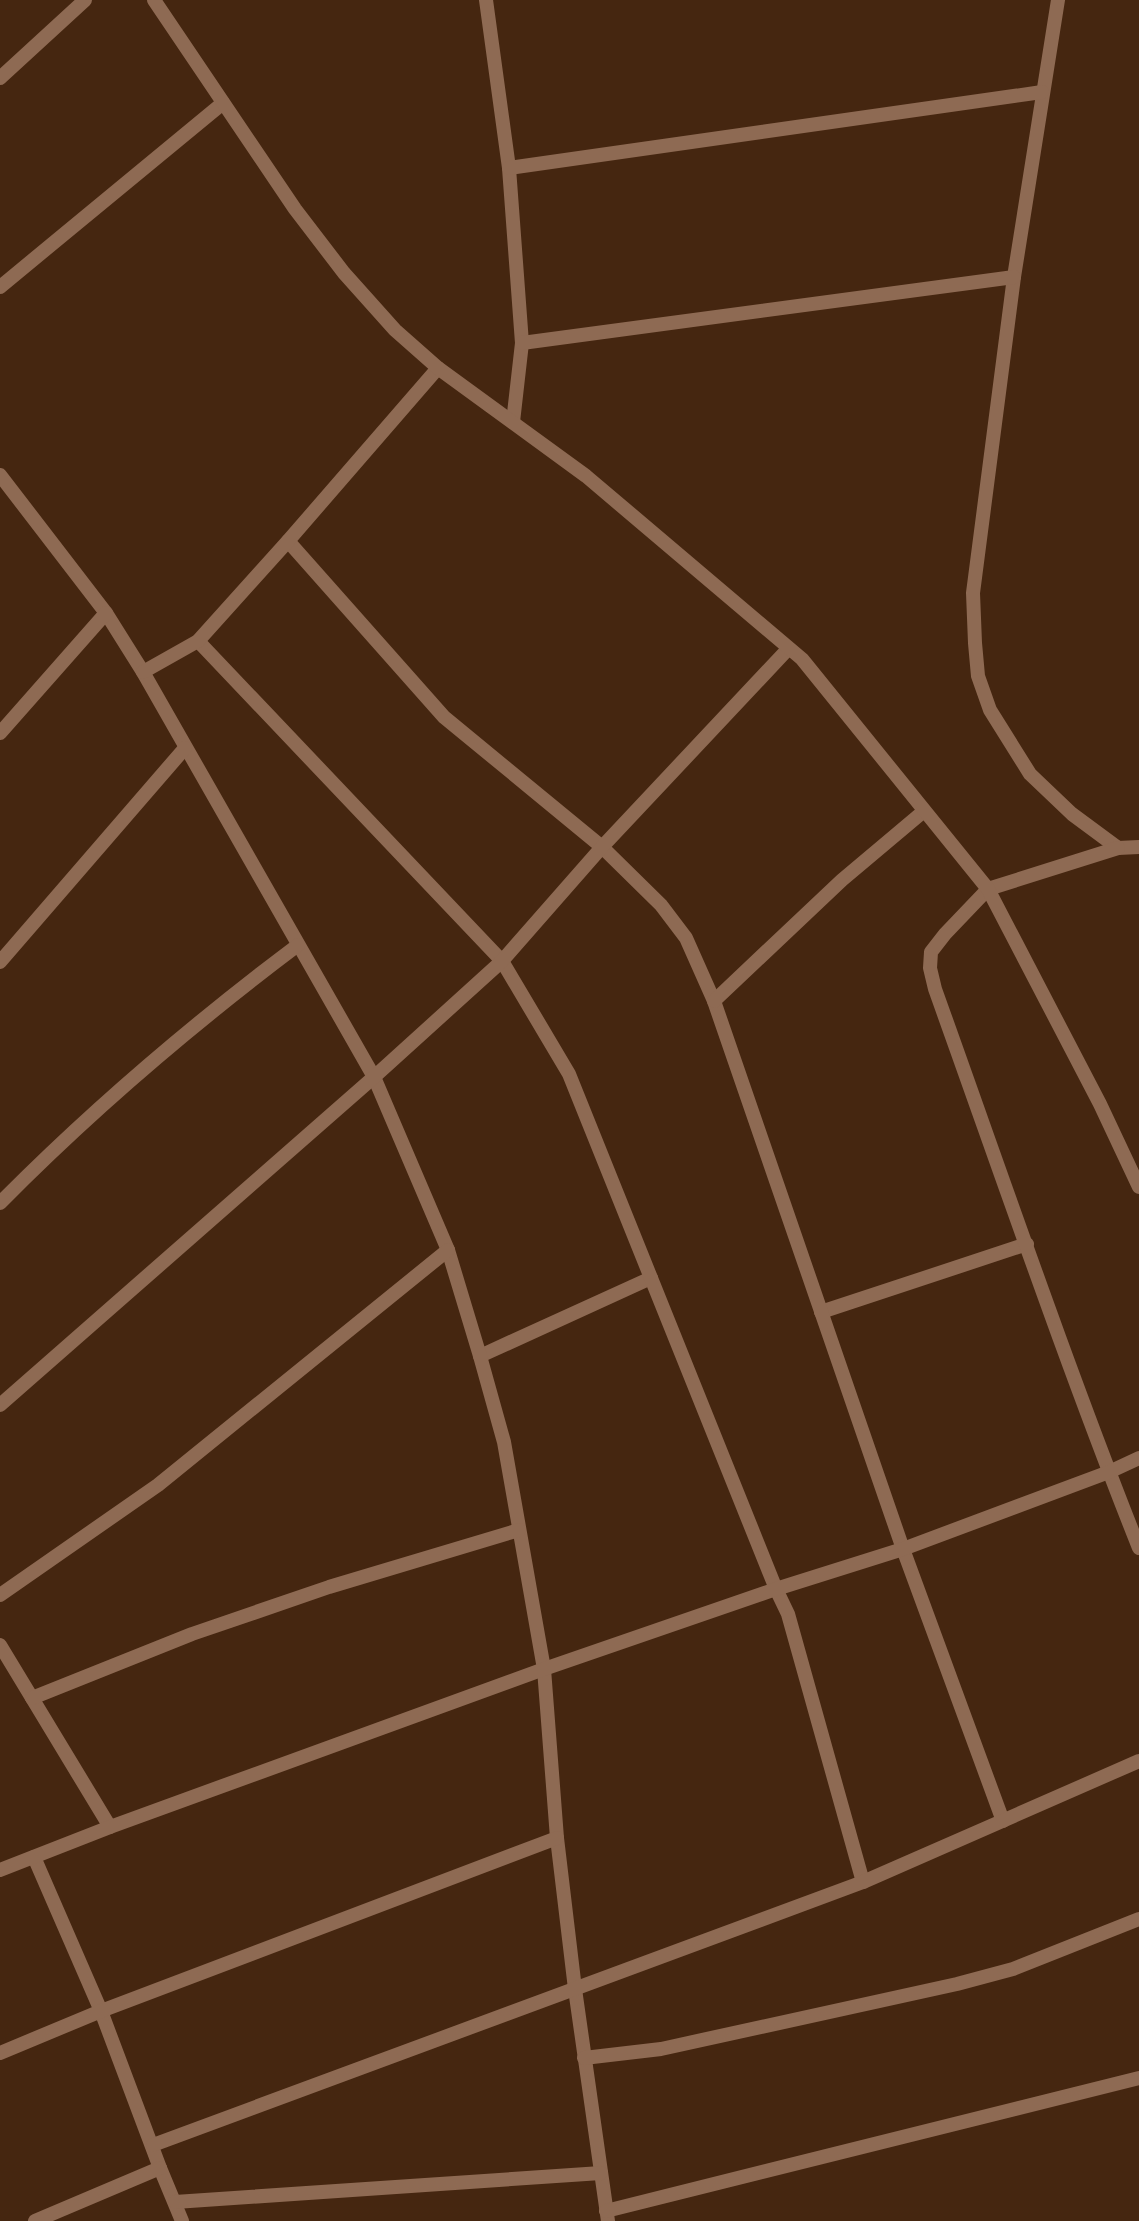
<svg xmlns="http://www.w3.org/2000/svg" width="1139" height="2221" font-family="'PT Sans Narrow',sans-serif">
<style>
.lines{fill:none;stroke-linecap:round;stroke-linejoin:round}
.service{stroke:#8e6a53;stroke-width:14}
.minor{stroke:#8e6a53;stroke-width:14}
.tertiary{stroke:#8e6a53;stroke-width:14}
</style>
<rect width="100%" height="100%" fill="#452610"/>
<g class="lines">
<g class="service">
<path d="M821,1312l206,-68"/>
<path d="M480,1356l171,-78"/>
</g>
<g class="minor">
<path d="M486,0l23,168 13,175 -9,79"/>
<path d="M1058,0l-44,277 -41,316 2,50 3,33 12,34 40,64 42,40 46,34 21,-1"/>
<path d="M0,78l85,-78"/>
<path d="M509,168l533,-76"/>
<path d="M0,287l223,-184"/>
<path d="M522,343l492,-66"/>
<path d="M0,475l106,138 37,59 231,405 74,173 32,106 24,86 40,227 13,169 18,151 33,232"/>
<path d="M288,541l156,176 158,130 59,58 25,33 28,63 189,548 100,272"/>
<path d="M198,641l304,320 67,113 207,515 12,25 75,268"/>
<path d="M143,672l55,-31 90,-100 150,-173"/>
<path d="M0,733l106,-120"/>
<path d="M1118,848l-130,41 -43,45 -14,18 -1,16 5,21c67,187 131,375 204,559"/>
<path d="M0,962l185,-214"/>
<path d="M714,1001l128,-121 82,-69"/>
<path d="M0,1203c93,-94 193,-179 298,-258"/>
<path d="M0,1405l374,-328 128,-116 100,-114 186,-198"/>
<path d="M0,1595l158,-110 290,-235"/>
<path d="M0,1645l110,182"/>
<path d="M32,1698l160,-64 137,-47 190,-57"/>
<path d="M34,1857l67,154 59,157 22,53"/>
<path d="M0,1870l110,-43 434,-158 232,-80 127,-40 206,-77 30,-14"/>
<path d="M0,2053l101,-42 456,-173"/>
<path d="M584,2058l77,-9 296,-65 56,-15 126,-50"/>
<path d="M153,2145l710,-263 276,-121"/>
<path d="M175,2202l426,-29"/>
<path d="M606,2211l533,-133"/>
<path d="M35,2221l125,-53"/>
</g>
<path class="tertiary" d="M154,0l141,209 49,64 51,57 43,38 148,108 216,183 186,230 112,215 39,83"/>
</g>
</svg>
